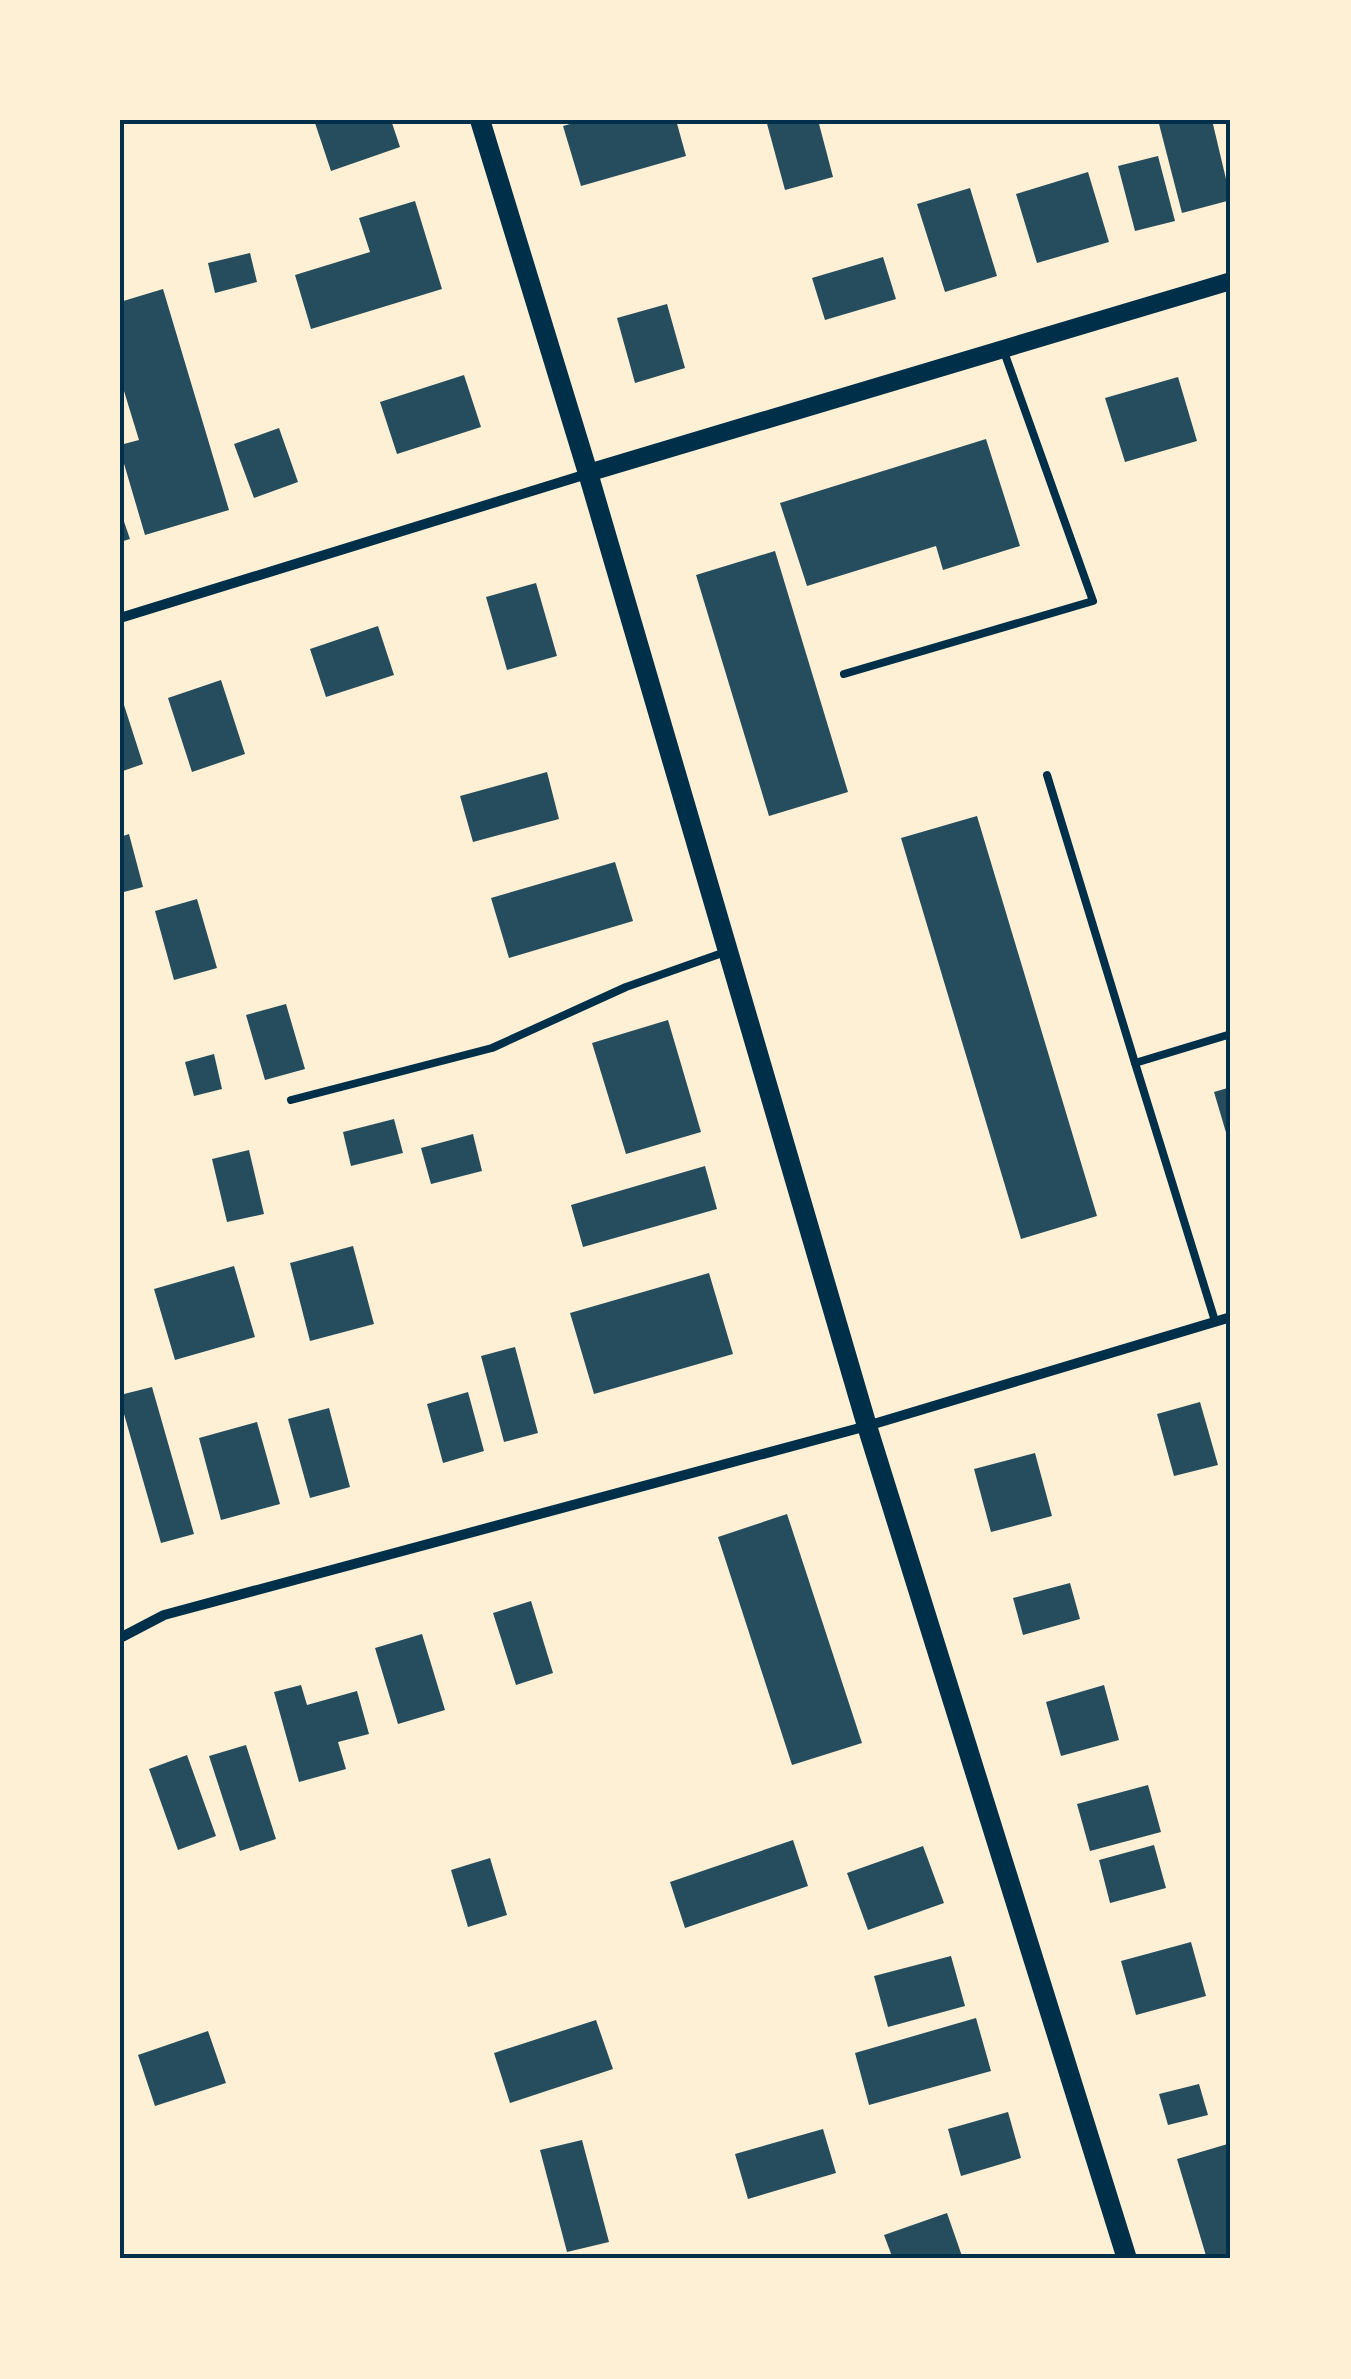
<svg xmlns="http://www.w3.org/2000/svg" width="1351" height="2379" font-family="'PT Sans Narrow',sans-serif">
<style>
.building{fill:#264d5e}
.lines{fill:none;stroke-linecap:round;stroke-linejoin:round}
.service{stroke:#003049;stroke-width:8}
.minor{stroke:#003049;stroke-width:10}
.tertiary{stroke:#003049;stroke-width:18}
.secondary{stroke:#003049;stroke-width:20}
.neatline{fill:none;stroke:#003049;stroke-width:4}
</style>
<rect width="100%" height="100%" fill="#fdf0d5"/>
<g class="building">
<path d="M314,120h77l9,27 -69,24z"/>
<path d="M584,120h92l10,36 -105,30 -18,-60z"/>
<path d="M766,120h52l15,57 -48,13z"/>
<path d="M1158,120h54l19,80 -49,13z"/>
<path d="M1158,156l17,65 -40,10 -17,-65z"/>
<path d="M1088,172l21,70 -72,21 -21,-69z"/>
<path d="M970,188l27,88 -52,16 -28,-88z"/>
<path d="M415,201l27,88 -131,40 -16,-54 75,-23 -11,-34z"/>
<path d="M250,253l7,29 -42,11 -7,-30z"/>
<path d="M883,257l13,42 -71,21 -13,-42z"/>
<path d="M163,289l66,221 -84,25 -25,-85v-5l19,-5 -19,-62v-76z"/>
<path d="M667,304l18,64 -50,15 -18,-65z"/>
<path d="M464,375l17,52 -84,27 -17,-52z"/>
<path d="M1178,377l19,64 -72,21 -20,-64z"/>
<path d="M279,428l19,54 -44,16 -20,-54z"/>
<path d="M986,439l34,107 -77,24 -7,-24 -129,40 -27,-83z"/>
<path d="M120,510l10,29 -10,3z"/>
<path d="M775,551l73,241 -79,24 -73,-241z"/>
<path d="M536,583l21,73 -50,14 -21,-73z"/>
<path d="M378,626l16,49 -68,22 -16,-48z"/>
<path d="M221,680l24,74 -53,18 -24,-74z"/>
<path d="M124,705l19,59 -23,8v-66z"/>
<path d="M547,772l12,47 -86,23 -13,-46z"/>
<path d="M977,816l120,400 -76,23 -120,-401z"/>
<path d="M129,834l14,53 -23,6v-56z"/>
<path d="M615,862l18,59 -124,37 -18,-60z"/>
<path d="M197,899l20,69 -43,12 -19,-69z"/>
<path d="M286,1004l19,65 -40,11 -19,-65z"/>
<path d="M668,1020l33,112 -75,22 -34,-111z"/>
<path d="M214,1054l8,35 -28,7 -9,-34z"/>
<path d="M1231,1087v59h-1l-16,-54z"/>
<path d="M394,1119l9,34 -52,13 -8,-34z"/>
<path d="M473,1134l9,37 -51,13 -10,-36z"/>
<path d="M249,1150l15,64 -37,8 -15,-63z"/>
<path d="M705,1166l12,43 -134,38 -12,-42z"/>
<path d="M353,1246l21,78 -64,17 -20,-78z"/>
<path d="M234,1266l21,71 -80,23 -21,-71z"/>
<path d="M709,1273l24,81 -139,40 -24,-81z"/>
<path d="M515,1347l23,86 -34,9 -23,-86z"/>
<path d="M152,1387l42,147 -33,9 -41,-143v-5z"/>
<path d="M468,1392l16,59 -41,12 -16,-59z"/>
<path d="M1200,1402l18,63 -44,11 -17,-62z"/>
<path d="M329,1408l21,79 -40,11 -22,-79z"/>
<path d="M257,1422l23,82 -59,16 -22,-82z"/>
<path d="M1035,1453l17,63 -61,16 -17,-63z"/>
<path d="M787,1514l75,229 -70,22 -74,-228z"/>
<path d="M1070,1583l10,36 -57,16 -10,-37z"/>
<path d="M531,1601l22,72 -37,12 -23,-72z"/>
<path d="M422,1634l23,76 -47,14 -23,-76z"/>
<path d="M301,1685l6,20 50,-14 12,43 -31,8 8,27 -47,13 -25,-90z"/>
<path d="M1104,1685l15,55 -58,16 -15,-54z"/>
<path d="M246,1745l30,94 -36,12 -31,-95z"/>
<path d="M187,1755l29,81 -38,14 -29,-81z"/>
<path d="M1148,1785l13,47 -71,19 -13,-47z"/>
<path d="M793,1840l15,46 -123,42 -15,-46z"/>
<path d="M1154,1845l12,43 -56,15 -11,-43z"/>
<path d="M923,1846l21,57 -76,27 -21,-57z"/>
<path d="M490,1858l17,57 -39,12 -17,-57z"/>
<path d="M1191,1942l15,54 -70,19 -15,-54z"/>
<path d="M951,1956l14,50 -77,21 -14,-51z"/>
<path d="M976,2018l15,53 -122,34 -14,-52z"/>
<path d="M596,2020l17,49 -103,34 -16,-50z"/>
<path d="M208,2031l18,52 -71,23 -17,-51z"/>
<path d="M1199,2084l9,31 -40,10 -9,-31z"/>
<path d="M1008,2112l13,46 -60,18 -13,-47z"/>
<path d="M823,2129l13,44 -88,26 -13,-45z"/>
<path d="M582,2140l27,102 -42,10 -27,-102z"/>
<path d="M1231,2143v111l-24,5 -30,-100z"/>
<path d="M947,2213l16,46h-70l-9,-24z"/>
</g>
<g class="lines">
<g class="service">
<path d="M844,674l249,-73 -90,-252"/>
<path d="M1047,775l88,288"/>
<path d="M291,1100l201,-52 134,-61 102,-36"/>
<path d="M1215,1321l-80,-258 96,-29"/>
</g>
<g class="minor">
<path d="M120,618l467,-144"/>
<path d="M120,1638l44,-23 703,-189 364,-109"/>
</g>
<path class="tertiary" d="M588,473l643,-192"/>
<path class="secondary" d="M480,120l108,353 279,953 260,833"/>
</g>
<rect width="1351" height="2379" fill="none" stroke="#fdf0d5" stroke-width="245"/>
<rect x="122" y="122" width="1106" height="2134" class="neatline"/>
</svg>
